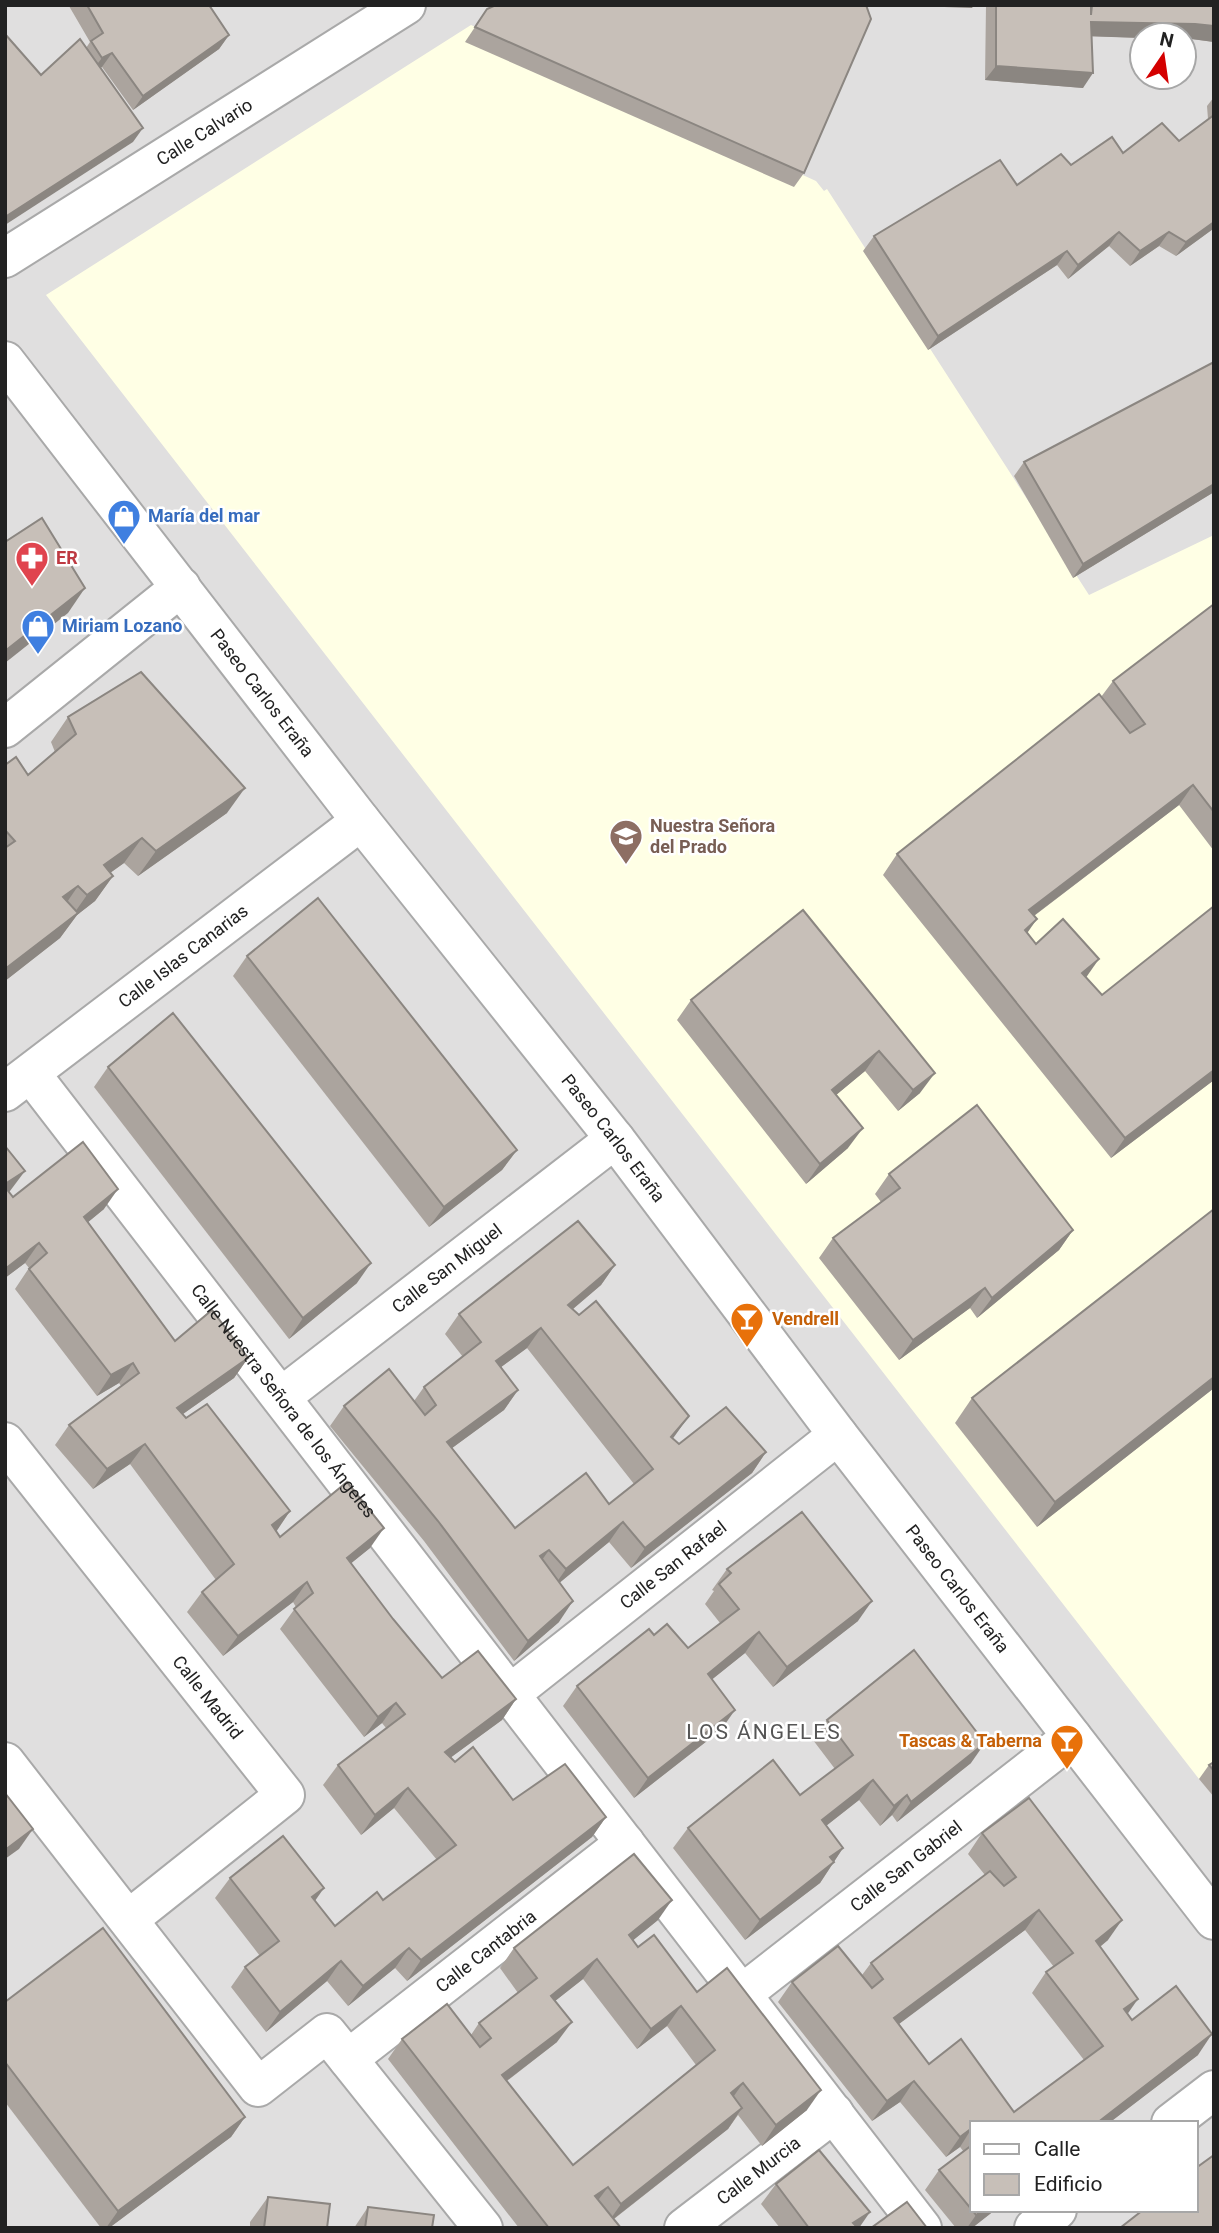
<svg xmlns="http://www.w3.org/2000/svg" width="1219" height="2233" font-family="Roboto,sans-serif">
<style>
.residential{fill:#e0dfdf;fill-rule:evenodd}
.education{fill:#ffffe5}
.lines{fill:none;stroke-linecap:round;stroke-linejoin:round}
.minor-casing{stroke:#a9a9a9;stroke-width:42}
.minor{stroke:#fff;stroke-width:38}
.wall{fill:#aba49e;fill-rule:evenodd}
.shaded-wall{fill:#8b8681}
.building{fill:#c7bfb8;stroke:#8b8681;stroke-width:2;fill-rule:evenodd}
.labels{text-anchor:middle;stroke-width:5;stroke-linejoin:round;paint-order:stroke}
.street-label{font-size:18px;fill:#222;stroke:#fff}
.shop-label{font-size:18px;font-weight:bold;fill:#366cbe;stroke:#fff;text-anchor:start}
.health-label{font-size:18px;font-weight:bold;fill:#be3a42;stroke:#fff;text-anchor:start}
.education-label{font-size:18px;font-weight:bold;fill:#785e54;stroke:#fff;text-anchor:start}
.food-label{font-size:18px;font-weight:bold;fill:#c56008;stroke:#fff;text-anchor:start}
.quarter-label{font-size:21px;letter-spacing:2px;fill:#555;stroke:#fff}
</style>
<rect width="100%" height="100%" fill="#f2efe9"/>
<path class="residential" d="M5,5h1209v2223h-1209zM1142,35h42v42h-42zM972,2123h224v87h-224z"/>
<path class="education" d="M471,25l345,156 8,10 3,-2 262,406 125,-60v1235l-15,9 -1153,-1484z"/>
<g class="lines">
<defs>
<g id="minor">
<path id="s1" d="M5,258l401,-253"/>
<path id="s2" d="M5,361l356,460 254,318 223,296 376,485"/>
<path d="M5,728l176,-141"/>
<path id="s3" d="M31,1074l891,1154"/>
<path id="s4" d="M5,1092l356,-271"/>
<path id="s5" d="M281,1397l334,-258"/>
<path id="s6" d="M5,1442l280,353 -156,124"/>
<path id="s7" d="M510,1694l328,-259"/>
<path d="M5,1762l253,325 69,-54 156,195"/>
<path id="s8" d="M742,1994l330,-257"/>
<path id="s9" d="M348,2059l277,-216"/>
<path d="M1171,2123l43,-33"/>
<path id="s10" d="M684,2228l150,-115"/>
<path d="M1034,2228l23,-18"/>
</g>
</defs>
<use href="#minor" class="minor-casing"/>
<use href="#minor" class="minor"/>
</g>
<g class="wall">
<path d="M70,5h139l20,30 -10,14 -86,61 -31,-43 -2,1 33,74 -92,-67 45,-27 4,-6 -21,-36z"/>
<path d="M986,5h228v37l-30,-4v-3h-42v3l-50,-2 -9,52 -98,-8z"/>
<path d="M487,9l317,164 -10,14 -329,-145z"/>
<path d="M1214,97v133l-1,-1 -37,27 -17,-10 -29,20 -21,-20 -41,33 -11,-14 -129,85 -65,-99 11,-15 197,-71 108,-24 29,-22 -1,-13z"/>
<path d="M1214,362v130l-141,86 -59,-102 10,-14z"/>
<path d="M1214,604v247l-35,-46 -145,111 -7,17 9,11 50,33 16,18 112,85 -103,78 -228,-283 14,-21 204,-157 12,-16z"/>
<path d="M68,717l159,96 -89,63 -14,-13 -14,10 3,3 -18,25 -18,14 -17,23 -55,43v-216l23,10 27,-23 -4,-10z"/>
<path d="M803,910l117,183 -22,18 -33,-40 -29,24 12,53 -42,36 -129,-164 14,-20z"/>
<path d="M247,956l270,194 -15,20 -73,57 -196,-251z"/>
<path d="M108,1067l249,216 -68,56 -195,-252z"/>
<path d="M5,1146l5,45 -1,1 4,5 91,12 -16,13 87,119 73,17 -14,20 -51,36 107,97 -14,20 4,6 90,11 -19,15 42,56 49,59 74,21 -14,21 -51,37 4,5 58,38 93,17 -14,20 -185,144 -12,-13 -47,38 -21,-25 -61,51 -35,-45 14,-20 15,-11 -45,-58 15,-20 85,23 20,25 48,-26 54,-40 -43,-52 -33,27 -38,-50 15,-20 48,-37 -4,-5 -18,14 -84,-108 16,-22 -3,-5 -70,54 -36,-44 15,-20 14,-12 -86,-116 -37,25 -38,-44 14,-20 52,-39 -2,-3 -22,13 -82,-107 14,-21 -4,-5 -20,15z"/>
<path d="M889,1174l184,56 -14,20 -82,68 -7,-10 -71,52 -80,-102 14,-20 48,-36 -6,-8z"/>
<path d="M1214,1209v179l-177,139 -82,-104 17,-25z"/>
<path d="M615,1265l-14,20 -28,24 100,130 6,5 87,8 -14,21 -121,95 -22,-26 -50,41v39l-45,39 -90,-120 -94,-115 14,-20 70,-5 10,-14 39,-30 -18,-23 14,-20zM527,1348l107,136 -25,20 -94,24 -63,-80 52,-38 14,-20 -17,-23z"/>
<path d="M727,1569l131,52 -85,66 -28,-34 -33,26 9,51 -87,68 -71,-92 14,-20 77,-51 34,13 32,-25 -15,-19 9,-13 -2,-1z"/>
<path d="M827,1720l144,43 -74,59 -5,-7 -12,11 -21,-26 -33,26 17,22 -23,35 -75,57 -72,-92 15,-20 112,-33 35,-26 -22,-29z"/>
<path d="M1214,1762v35l-15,-18 10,-14z"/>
<path d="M982,1833l126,107 -8,7 28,67 4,6 66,35 -89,68h-137v87h23l-23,18h-16l-31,-38 14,-20 25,-18 -4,-5 -14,10 -46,-55 -28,19 -94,-119 14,-20 70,-7 9,-12 114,-88 -17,-21zM1025,1930l29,37 -8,5 -14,21 52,67 -70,52 -85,-48 -31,-40z"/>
<path d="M658,1920l-25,20 5,7 59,45 110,118 -45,36 -24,-31 -10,14 -114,90 7,9h-102l-131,-169 14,-20 69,-4 8,-12 39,-30 -18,-25 14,-20zM583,1979l54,70 30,-23 29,39 -123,100 -66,-84 50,-39 -2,-41z"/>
<path d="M5,2002l240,115 -14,20 -122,91h-8l-96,-126z"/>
<path d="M776,2184l83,44h-79l-19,-24z"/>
<path d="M268,2197l59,31h-77v-6z"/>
<path d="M368,2207l64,21h-78z"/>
</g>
<g class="shaded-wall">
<path d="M889,5h85l-2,3z"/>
<path d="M1091,22l104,2 19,2v16l-30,-4v-3h-42v3l-61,-2z"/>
<path d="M229,35l-10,14 -86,61 10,-14z"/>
<path d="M112,53l-10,14 -11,5 11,-14z"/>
<path d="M996,66l97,7 -10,15 -98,-8z"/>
<path d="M143,128l-10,14 -128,83v-8z"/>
<path d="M1214,222l-1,7 -37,27 10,-14z"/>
<path d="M1119,232l-10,14 -41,33 10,-14z"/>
<path d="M1169,232l-10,14 -29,20 10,-15z"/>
<path d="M1067,251l-10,14 -129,85 10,-14z"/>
<path d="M1214,484v8l-141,86 10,-14z"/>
<path d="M85,588l-17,25 -63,50v-12z"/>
<path d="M1193,785l-14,20 -164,125 14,-20z"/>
<path d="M245,788l-18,25 -89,63 18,-25z"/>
<path d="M142,838l-18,25 -38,27 18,-25z"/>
<path d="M113,876l-18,25 -18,14 -17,23 -55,43v-12l65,-50 17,-24z"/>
<path d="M78,886l-17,25 2,-14z"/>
<path d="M1037,919l-14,20 2,-9z"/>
<path d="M1099,959l-14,20 -3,-6z"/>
<path d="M879,1051l-14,20 -47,39 14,-20z"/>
<path d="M1214,1070v10l-103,78 14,-20z"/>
<path d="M935,1073l-15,20 -22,18 15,-21z"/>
<path d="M863,1128l-15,20 -42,36 14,-20z"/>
<path d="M517,1150l-15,20 -73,57 15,-20z"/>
<path d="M25,1171l-15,20 -5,4v-11z"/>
<path d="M118,1189l-14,20 -34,28 14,-20z"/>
<path d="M1073,1230l-14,20 -82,68 15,-20z"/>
<path d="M39,1243l-14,20 -20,15v-9z"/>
<path d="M371,1263l-14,20 -68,56 14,-21z"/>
<path d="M615,1265l-14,20 -47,40 14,-20z"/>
<path d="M985,1288l-15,20 -71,52 14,-20z"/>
<path d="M541,1328l-14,20 -45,33 14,-20z"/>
<path d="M248,1358l-14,20 -71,50 14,-20z"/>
<path d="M133,1363l-14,20 -22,13 14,-21z"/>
<path d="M1214,1377v11l-177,139 18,-25z"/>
<path d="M518,1390l-14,20 -71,52 14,-20z"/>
<path d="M689,1416l-15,21 -17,20 14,-20z"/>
<path d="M145,1444l-15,20 -37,25 14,-20z"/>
<path d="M766,1452l-14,21 -121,95 14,-20z"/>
<path d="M290,1511l-14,21 -4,-7z"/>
<path d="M623,1522l-14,20 -57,47 14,-20z"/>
<path d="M384,1528l-14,20 -37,30 14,-20z"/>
<path d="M549,1550l-14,20 5,-14z"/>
<path d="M307,1582l-14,20 -70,54 15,-20z"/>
<path d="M573,1601l-14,21 -45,39 14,-20z"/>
<path d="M872,1601l-14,20 -85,66 14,-20z"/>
<path d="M759,1632l-14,21 -51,41 14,-20z"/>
<path d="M516,1699l-14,21 -71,52 14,-20z"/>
<path d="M396,1703l-14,20 -18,14 14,-20z"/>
<path d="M735,1710l-14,20 -87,68 14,-20z"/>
<path d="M985,1743l-14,20 -74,59 14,-20z"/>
<path d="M873,1780l-14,20 -51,40 14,-20z"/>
<path d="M408,1788l-14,20 -33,27 14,-20z"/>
<path d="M907,1795l-15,20 -12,11 14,-20z"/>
<path d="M606,1817l-14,20 -185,144 14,-21z"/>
<path d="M33,1829l-14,20 -14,10v-9z"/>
<path d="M843,1848l-23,35 -75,57 15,-20 70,-63z"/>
<path d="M324,1888l-14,20 2,-11z"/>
<path d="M672,1900l-14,20 -43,35 14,-20z"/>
<path d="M1039,1910l-14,20 -146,109 15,-21z"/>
<path d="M1122,1920l-14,20 -26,21 14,-20z"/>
<path d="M409,1948l-14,20 -47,38 15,-20z"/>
<path d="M597,1959l-14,20 -47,37 15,-20z"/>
<path d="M341,1961l-14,20 -61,51 14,-20z"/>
<path d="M1138,1999l-14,20v-10z"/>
<path d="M681,2006l-14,20 -30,23 14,-20z"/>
<path d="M572,2022l-15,20 -69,53 14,-20z"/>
<path d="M1212,2034l-14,21 -89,68h-12z"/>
<path d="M914,2081l-14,21 -28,19 15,-20z"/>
<path d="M743,2083l-14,20 2,-10z"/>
<path d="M821,2090l-14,20 -45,36 14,-21z"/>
<path d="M742,2108l-14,21 -121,95 14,-20z"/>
<path d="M245,2117l-14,20 -122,91h-3l12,-17z"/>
<path d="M972,2128l-12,19 -14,10 14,-20z"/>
<path d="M608,2187l-15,20 2,-11z"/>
<path d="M983,2210h12l-23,18h-5l9,-13z"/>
<path d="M870,2212l-11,16h-9l3,-5z"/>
</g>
<g class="building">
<path d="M87,5h122l20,30 -86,61 -31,-43 -10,5 -11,-17 12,-8z"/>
<path d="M496,5h370l5,14 -67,154 -329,-146 12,-18z"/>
<path d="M996,5h95v10l1,-10h122v21l-19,-2 -104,-2 2,51 -97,-7z"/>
<path d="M5,34l36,41 39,-36 63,89 -138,89z"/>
<path d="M1214,115v107l-28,20 -17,-10 -29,19 -21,-19 -41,33 -11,-14 -129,85 -64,-100 126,-76 17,25 44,-31 10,11 41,-28 11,16 39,-30 17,18z"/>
<path d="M1214,362v122l-131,80 -59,-102z"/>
<path d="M42,518l43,70 -80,63v-109z"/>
<path d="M1214,604v208l-21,-27 -164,125 8,9 -12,11 11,14 27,-25 36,40 -17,14 20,22 112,-89v164l-89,68 -228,-284 202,-160 31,39 15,-9 -32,-43z"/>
<path d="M141,672l104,116 -89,63 -14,-13 -38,27 9,11 -26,19 -9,-9 -15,11 15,16 -73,56v-121l10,-7 -10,-11v-65l11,-8 12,18 48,-41 -8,-17z"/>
<path d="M318,898l199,252 -73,57 -197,-251z"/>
<path d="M803,910l132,163 -22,17 -34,-39 -47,39 31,38 -43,36 -129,-164z"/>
<path d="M173,1013l198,250 -68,55 -195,-251z"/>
<path d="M977,1105l96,125 -81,68 -7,-10 -72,52 -80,-102 67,-50 -11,-14z"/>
<path d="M83,1142l35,47 -34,28 91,124 37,-31 36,48 -71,50 9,10 21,-14 83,107 -18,14 8,12 67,-55 37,46 -37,30 46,61 49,59 36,-27 38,48 -71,53 10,10 18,-15 40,53 52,-36 41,53 -185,143 -12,-12 -46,38 -22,-25 -61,51 -35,-45 34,-26 -49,-63 53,-42 41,52 -12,9 23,29 42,-34 6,8 73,-55 -48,-57 -33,27 -37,-50 67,-51 -9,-11 -18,14 -84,-108 19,-16 -6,-11 -69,54 -36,-44 32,-28 -89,-120 -38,25 -38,-44 70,-52 -6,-10 -22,12 -82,-106 18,-16 -8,-10 -34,26v-82l8,10z"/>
<path d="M5,1146l20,25 -20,13z"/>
<path d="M1214,1209v168l-159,125 -83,-104z"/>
<path d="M578,1221l37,44 -47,40 11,10 17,-14 93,115 -18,21 8,7 47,-37 40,45 -121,96 -22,-26 -57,47 -17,-19 -9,6 33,45 -45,40 -90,-120 -94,-115 45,-37 36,46 11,-10 -12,-18 57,-45 -22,-28zM541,1328l112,141 -44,35 -23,-31 -71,55 -68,-86 71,-52 -22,-29z"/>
<path d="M802,1512l70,89 -85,66 -28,-35 -51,42 27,36 -87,68 -71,-92 72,-57 5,6 13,-11 21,24 51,-39 -20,-25 12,-11 -4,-4z"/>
<path d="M914,1650l71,93 -74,59 -4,-7 -13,11 -21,-26 -51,40 21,28 -13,9 4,5 -74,58 -72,-92 85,-68 27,35 53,-40 -26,-35z"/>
<path d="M1214,1762v9l-5,-6z"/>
<path d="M5,1793l28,36 -28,21z"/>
<path d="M1029,1798l93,122 -26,21 42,58 -14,10 8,11 44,-34 36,48 -115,89h-125v5l-12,9 -46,-56 -27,20 -95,-119 46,-36 34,42 11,-9 -12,-16 64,-50 55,-42 14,15 12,-9 -34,-44zM1039,1910l34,43 -27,19 57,74 -89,66 -53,-73 -32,25 -35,-46z"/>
<path d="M634,1854l38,46 -43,35 9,12 16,-12 43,57 30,-24 94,122 -45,35 -33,-42 -12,10 11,15 -121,96 -13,-17 -13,9 26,32h-72l-147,-189 45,-35 33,43 11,-9 -12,-15 58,-45 -23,-30zM597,1959l54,70 30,-23 34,44 -142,115 -71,-90 70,-53 -21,-26z"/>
<path d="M103,1928l142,189 -127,94 -113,-149v-60z"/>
<path d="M972,2145v65h11l-7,5 -37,-45z"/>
<path d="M819,2150l51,62 -17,11 5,5h-49l-33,-44z"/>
<path d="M1214,2155v73h-94l23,-18h53v-42z"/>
<path d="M268,2197l62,7 -3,24h-63z"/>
<path d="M907,2202l20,26h-56z"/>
<path d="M368,2207l66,8 -2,13h-67z"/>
</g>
<defs>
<symbol id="shop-pin" viewBox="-11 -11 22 30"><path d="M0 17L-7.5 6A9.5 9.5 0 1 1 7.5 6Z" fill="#3f7fe0" stroke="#fff"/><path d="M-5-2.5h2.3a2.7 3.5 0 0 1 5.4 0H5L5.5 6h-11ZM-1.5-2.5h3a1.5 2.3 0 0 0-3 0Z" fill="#fff"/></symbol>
<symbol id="pharmacy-pin" viewBox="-11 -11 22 30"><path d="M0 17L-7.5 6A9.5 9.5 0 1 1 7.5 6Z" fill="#e0444e" stroke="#fff"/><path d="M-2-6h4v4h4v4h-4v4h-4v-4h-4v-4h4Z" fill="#fff"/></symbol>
<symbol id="school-pin" viewBox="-11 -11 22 30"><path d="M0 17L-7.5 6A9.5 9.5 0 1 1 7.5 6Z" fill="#8d6e63" stroke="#fff"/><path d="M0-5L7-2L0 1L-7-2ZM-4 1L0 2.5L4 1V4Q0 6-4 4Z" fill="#fff"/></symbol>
<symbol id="bar-pin" viewBox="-11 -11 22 30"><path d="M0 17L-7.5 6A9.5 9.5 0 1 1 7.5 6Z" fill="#e8710a" stroke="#fff"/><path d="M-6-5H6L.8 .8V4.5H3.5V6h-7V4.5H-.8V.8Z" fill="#fff"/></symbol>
</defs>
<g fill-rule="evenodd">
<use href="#shop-pin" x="105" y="497" width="38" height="52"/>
<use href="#pharmacy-pin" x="13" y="539" width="38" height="52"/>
<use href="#shop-pin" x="19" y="607" width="38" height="52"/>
<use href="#school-pin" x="607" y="817" width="38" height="52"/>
<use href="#bar-pin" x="728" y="1300" width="38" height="52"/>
<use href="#bar-pin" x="1048" y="1722" width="38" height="52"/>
</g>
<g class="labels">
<g class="street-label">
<text dy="6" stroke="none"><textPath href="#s1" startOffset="236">Calle Calvario</textPath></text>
<text dy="6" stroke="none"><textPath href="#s2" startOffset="420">Paseo Carlos Eraña</textPath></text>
<text dy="6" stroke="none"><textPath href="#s4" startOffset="224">Calle Islas Canarias</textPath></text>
<text dy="6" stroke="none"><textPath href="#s2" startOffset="987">Paseo Carlos Eraña</textPath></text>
<text dy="6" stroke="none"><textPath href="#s5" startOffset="210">Calle San Miguel</textPath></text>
<text dy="6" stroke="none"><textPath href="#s3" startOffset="413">Calle Nuestra Señora de los Ángeles</textPath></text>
<text dy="6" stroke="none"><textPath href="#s7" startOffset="208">Calle San Rafael</textPath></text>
<text dy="6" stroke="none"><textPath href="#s2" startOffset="1554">Paseo Carlos Eraña</textPath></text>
<text dy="6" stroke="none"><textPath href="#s6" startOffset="326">Calle Madrid</textPath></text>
<text dy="6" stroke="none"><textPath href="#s8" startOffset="208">Calle San Gabriel</textPath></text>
<text dy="6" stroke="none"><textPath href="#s9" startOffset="175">Calle Cantabria</textPath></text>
<text dy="6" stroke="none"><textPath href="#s10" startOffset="94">Calle Murcia</textPath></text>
</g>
<g class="shop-label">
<text x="148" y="522">María del mar</text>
<text x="62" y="632">Miriam Lozano</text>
</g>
<g class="health-label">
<text x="56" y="564">ER</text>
</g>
<g class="education-label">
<text x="650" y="832">Nuestra Señora<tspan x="650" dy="21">del Prado</tspan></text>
</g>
<g class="food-label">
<text x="772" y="1325">Vendrell</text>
<text x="1042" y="1747" text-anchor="end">Tascas &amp; Taberna</text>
</g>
<g class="quarter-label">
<text x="764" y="1739">LOS ÁNGELES</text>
</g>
</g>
<rect width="1219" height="2233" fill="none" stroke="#222222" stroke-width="14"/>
<rect x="970" y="2121" width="228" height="91" fill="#ffffff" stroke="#a7a7a7" stroke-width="2"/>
<rect x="984" y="2144" width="35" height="10" fill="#ffffff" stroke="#a7a7a7" stroke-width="2"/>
<text x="1034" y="2156" font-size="21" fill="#222222">Calle</text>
<rect x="984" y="2174" width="35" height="21" fill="#c7bfb8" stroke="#a7a7a7" stroke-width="2"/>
<text x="1034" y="2191" font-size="21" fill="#222222">Edificio</text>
<g transform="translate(1163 56) rotate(13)"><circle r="33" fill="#ffffff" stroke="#a7a7a7" stroke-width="2"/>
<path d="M0-5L12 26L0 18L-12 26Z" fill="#d40000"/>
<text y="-10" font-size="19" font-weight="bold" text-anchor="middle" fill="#222222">N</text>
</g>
</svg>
